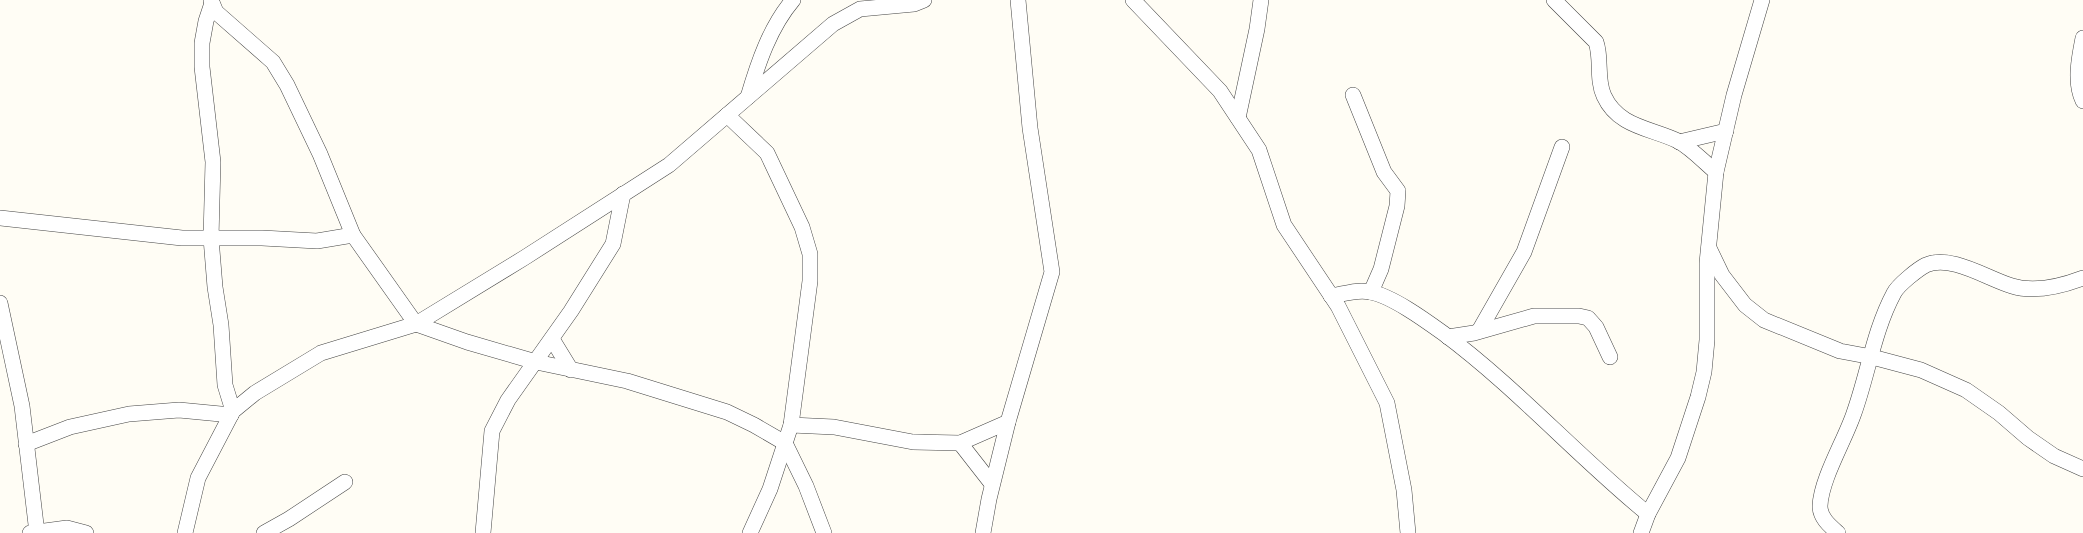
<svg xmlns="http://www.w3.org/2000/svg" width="2083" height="533" font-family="'PT Serif',serif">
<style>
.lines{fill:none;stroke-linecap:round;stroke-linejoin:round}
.street-casing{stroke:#444;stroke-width:16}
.street{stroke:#fff;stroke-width:15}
</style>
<rect width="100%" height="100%" fill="#fffdf5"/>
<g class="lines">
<defs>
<g id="street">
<path d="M211,0l5,12 57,50 14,23 33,69 33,81 63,89 51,18 69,20 91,19 100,31 27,13 31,18 21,43 18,47"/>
<path d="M1133,0l87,91 39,59 25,75 54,81 49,97 17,87 4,43"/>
<path d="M1554,0l42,42c6,17 0,37 8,54 14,31 47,32 74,45 13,7 26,21 38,31"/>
<path d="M212,3l-6,18 -4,22v24l11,95 -2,76 4,49 6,38 4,60 8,26"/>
<path d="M2083,38c-4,20 -9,45 0,63"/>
<path d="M1353,95l31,77 14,19 -1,15 -16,63 -10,23"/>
<path d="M748,97c10,-34 22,-70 45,-97"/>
<path d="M727,115l40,38 35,74 8,27v27l-19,144 -21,64 -20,44"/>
<path d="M1238,118l19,-89 4,-29"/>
<path d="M1679,142l47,-11"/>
<path d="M0,218l182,20h80l55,3 36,-6"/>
<path d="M1709,248l13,27 23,30 19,15 76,31 32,6 49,13 45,20 33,23 29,25 26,18 29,13"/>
<path d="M1331,296c13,-2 26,-7 39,-4 22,4 55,28 73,41 74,55 134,123 205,181"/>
<path d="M0,303l22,103 15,127"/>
<path d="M1479,331l45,-79 38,-105"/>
<path d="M1448,337l26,-4 60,-17h45l9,2 8,9 14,30"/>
<path d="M552,339l19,31"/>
<path d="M791,425l43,2 79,15 47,1 48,-21"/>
<path d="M960,443l32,41"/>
<path d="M26,444l44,-17 59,-13 50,-4 52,5"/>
<path d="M30,533l37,-5 19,5"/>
<path d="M185,533l13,-55 35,-67 22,-18 66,-40 95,-29 108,-66 145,-93 164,-141 27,-15 54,-5 10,-4"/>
<path d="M264,533l25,-14 56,-37"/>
<path d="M483,533l9,-102 16,-31 63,-89 42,-67 10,-50"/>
<path d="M983,533l6,-34 19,-77 44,-150 -22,-144 -12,-128"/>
<path d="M1641,533l7,-19 30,-56 20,-61 6,-25 3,-32v-77l9,-91 18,-77 28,-95"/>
<path d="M1838,533c-8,-7 -18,-15 -18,-27 1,-27 25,-66 34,-93 14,-39 20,-83 40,-120 4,-8 24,-24 32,-28 25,-11 62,14 86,21 23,7 50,0 71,-8"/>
</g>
</defs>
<use href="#street" class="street-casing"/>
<use href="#street" class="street"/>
</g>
</svg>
